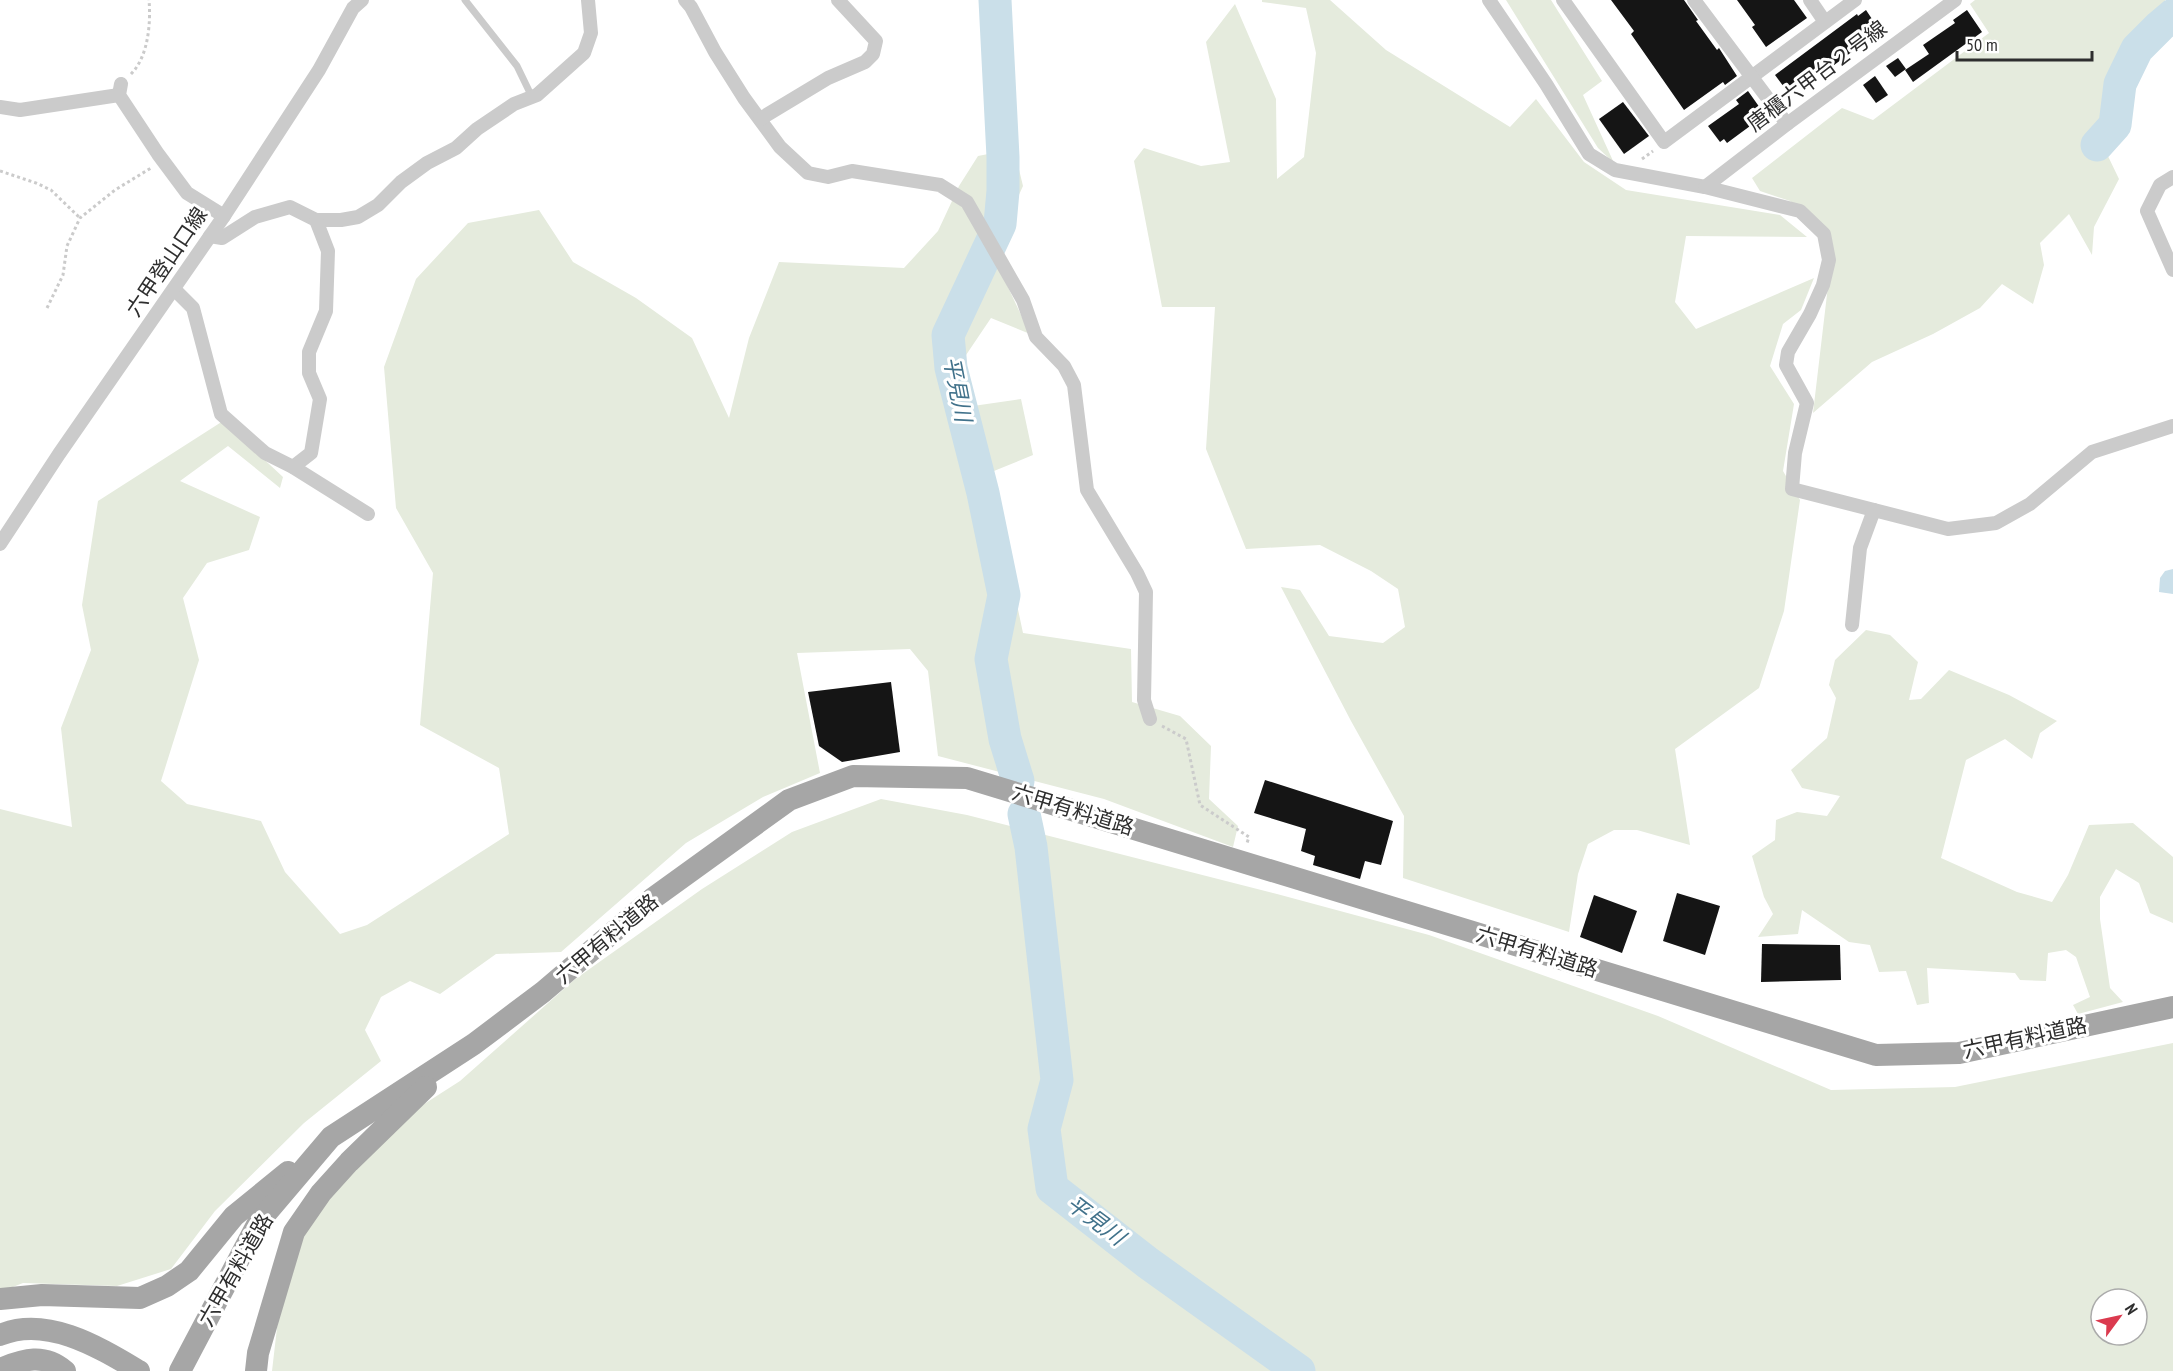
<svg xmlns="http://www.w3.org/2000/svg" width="2173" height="1371" font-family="'PT Sans Narrow','Noto Sans JP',sans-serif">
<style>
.green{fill:#e5ebdd;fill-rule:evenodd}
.water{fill:#cadfe9}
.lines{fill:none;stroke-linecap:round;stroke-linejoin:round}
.river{stroke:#cadfe9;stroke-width:33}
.building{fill:#151515}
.path{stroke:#cbcbcb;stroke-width:3;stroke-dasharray:3 3;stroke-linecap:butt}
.service{stroke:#cbcbcb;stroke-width:7}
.minor{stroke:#cbcbcb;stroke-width:14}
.primary{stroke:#a6a6a6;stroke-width:22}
.labels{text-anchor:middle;stroke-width:6;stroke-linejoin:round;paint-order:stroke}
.street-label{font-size:21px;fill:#2e2e2e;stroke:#fff}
.water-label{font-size:22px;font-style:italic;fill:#41728b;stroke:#fff}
</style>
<rect width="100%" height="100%" fill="#fff"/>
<g class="green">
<path d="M1262,0h68l56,50 124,77 26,-28 48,63 42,28 154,25 27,22 -121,-1 -11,66 21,27 118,-51 -13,32 -18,14 -13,42 24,38 -11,67 17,29 -16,111 -25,77 -84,61 15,96 -53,-15h-23l-26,14 -10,30 -9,58 -166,-54 1,-62 -53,-95 -70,-134 19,3 29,46 54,7 22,-16 -7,-38 -27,-18 -51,-26 -74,4 -40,-100 9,-142h-53l-28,-146 10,-13 57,18 29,-4 -24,-120 29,-38 41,95 1,80 27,-22 12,-104 -10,-45 -44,-6z"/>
<path d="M1506,0h45l51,81 -19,14 31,68 -16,-15z"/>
<path d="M1975,0h190l1,9 -38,41 -17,46 -5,56 13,27 -25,48 -2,28 -23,-41 -29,29 4,22 -11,39 -31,-20 -22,24 -47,26 -61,28 -59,51 17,-144 -7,-45 -33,-23 -30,-10 -8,-13 90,-70 31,12 116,-87 -19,-29z"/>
<path d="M1014,149l9,37 -31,67 38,81 -39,-16 -27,40 9,48 48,-7 12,56 -44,18 34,160 108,16 1,53 48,14 31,30 -2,53 29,27 -5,21 -129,-48 -166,-43 -10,-85 -18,-22 -113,4 23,120 -57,24 -77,46 -125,109 -65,2 -56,40 -30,-13 -29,16 -16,33 16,31 -77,62 -89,88 -44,58 -54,17 -94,-3 -23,9v-483l72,18 -11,-99 30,-78 -9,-45 16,-104 125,-80 60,56 -3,11 -52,-42 -48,35 80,36 -11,33 -42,13 -24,35 16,62 -38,121 26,23 74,17 24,51 55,62 27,-9 142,-91 -10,-66 -79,-43 13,-152 -37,-65 -12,-141 32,-88 52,-56 71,-13 34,52 63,36 56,40 37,80 20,-80 30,-76 125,6 34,-37 21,-45 19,-30z"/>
<path d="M1866,630l24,5 28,27 -9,38 12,-1 28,-29 60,25 48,26 -17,12 -8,26 -27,-20 -39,21 -25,98 76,34 35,10 16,-27 21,-50 44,-2 40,34v66l-23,-10 -11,-30 -23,-14 -16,28v22l10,69 13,14 -45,12 -5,-9 17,-8 -14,-40 -10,-7 -18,3 -2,28 -26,-1 -5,-7 -88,-5 2,35 -12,2 -11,-34 -27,1 -9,-27 -21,-3 -47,-32 -4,24 -40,3 15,-23 -9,-17 -12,-41 23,-16 1,-20 21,-8 30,4 13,-20 -38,-8 -11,-18 36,-32 9,-40 -7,-13 6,-25z"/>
<path d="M881,799l86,16 310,79 152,41 229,81 173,74 124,-3 218,-44v328h-1901l8,-69 22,-74 91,-104 67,-43 114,-101 128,-91 90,-57zM2101,1299h36v36h-36z"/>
</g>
<path class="water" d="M2173,569v25l-14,-2 1,-14 5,-7z"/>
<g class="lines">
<g class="river">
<path d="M995,0l8,157v34l-3,33 -52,111 3,33 32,125 21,102 -13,64 14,80 13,42"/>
<path d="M2097,145l18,-20 5,-41 17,-35 23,-23 13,-11"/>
<path d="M1024,814l7,33 26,233 -13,49 8,59 96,75 151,108"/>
</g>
</g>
<g class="building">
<path d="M1611,0h73l14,20 -2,1 21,29 2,-2 18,28 -12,9 -2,-3 -39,28 -53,-76 3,-3z"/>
<path d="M1737,0h57l13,18 -41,29 -14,-20 3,-2z"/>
<path d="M1866,10l14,21 -54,40 -1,-2 -36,25 -14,-19 82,-61 1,2z"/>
<path d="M1967,10l15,22 -69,50 -8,-12 24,-16 -6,-9 32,-22 -2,-3z"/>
<path d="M1898,58l8,11 -11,8 -9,-11z"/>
<path d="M1875,76l13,19 -12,8 -13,-18z"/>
<path d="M1748,91l17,24 -38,28 -3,-4 -4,3 -12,-16 31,-22 -3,-4z"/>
<path d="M1623,102l26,34 -25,18 -25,-35z"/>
<path d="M891,682l9,70 -58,10 -23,-16 -11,-54z"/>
<path d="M1265,780l128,41 -12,44 -16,-4 -5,18 -47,-14 2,-9 -14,-5 5,-22 -52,-16z"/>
<path d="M1677,893l43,13 -15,49 -42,-14z"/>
<path d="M1594,895l43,16 -15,42 -42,-16z"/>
<path d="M1762,944l78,1 1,35 -80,2z"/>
</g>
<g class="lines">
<g class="path">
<path d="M131,74c17,-17 20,-50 18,-74"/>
<path d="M1642,159l11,-8"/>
<path d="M0,171l36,12 15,7 29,28"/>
<path d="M47,308l16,-33 4,-29 13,-28 35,-28 36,-22"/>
<path d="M1162,726l24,13 14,66 49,32 -2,6"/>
</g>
<path class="service" d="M465,0l52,66 15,31"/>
<g class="minor">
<path d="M685,0l6,7 24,45 29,46 36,49 28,26 20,4 24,-6 88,14 27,17 56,98 13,37 28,29 10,19 13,105 50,83 9,19 -2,108 6,19"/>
<path d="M1489,0l57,84 43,70 26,16 90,17 95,24 24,23 5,26 -6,25 -13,29 -22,38 -2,13 21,38 -12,50 -3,36 156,40 48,-6 34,-19 62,-52 81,-26"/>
<path d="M1563,0l101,142 191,-142"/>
<path d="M1694,0l93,124"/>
<path d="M1810,0l15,22"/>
<path d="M121,84l-2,11 39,59 29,39 37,23"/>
<path d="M0,107l20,3 99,-15"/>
<path d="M760,119l68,-41 37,-16 8,-8 3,-13 -38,-41"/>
<path d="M2173,177l-13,8 -13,26 26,59"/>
<path d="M1705,187l82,-63 168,-124"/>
<path d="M210,236l12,2 33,-21 35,-10 26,13h25l17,-3 20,-12 23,-23 26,-19 29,-15 21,-19 37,-25 23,-9 47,-42 7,-20 -3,-33"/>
<path d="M174,289l19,19 28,106 44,39 28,14 75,47"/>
<path d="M293,467l18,-14 9,-54 -11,-26v-21l17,-41 2,-60 -12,-31"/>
<path d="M0,544l59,-90 165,-238 95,-146 34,-62 9,-8"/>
<path d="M1852,625l8,-77 14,-38"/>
</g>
<g class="primary">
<path d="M0,1299l42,-4 98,3 27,-12 22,-15 45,-55 54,-44"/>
<path d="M0,1335c47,-20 100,13 139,36"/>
<path d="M0,1369c24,-10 44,-16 65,2"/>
<path d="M180,1371l78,-148 73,-86 143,-93 69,-52 109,-93 137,-99 64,-24 114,2 909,277 83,-2 214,-46"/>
<path d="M256,1371l2,-18 36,-121 27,-39 28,-31 77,-75"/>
</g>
</g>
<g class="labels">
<g class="street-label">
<text transform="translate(1817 76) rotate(-37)" y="7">唐櫃六甲台２号線</text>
<text transform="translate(167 262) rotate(-56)" y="7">六甲登山口線</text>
<text transform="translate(1073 810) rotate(17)" y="7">六甲有料道路</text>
<text transform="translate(607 939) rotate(-40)" y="7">六甲有料道路</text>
<text transform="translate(1537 952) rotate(17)" y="7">六甲有料道路</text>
<text transform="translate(2025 1038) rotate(-12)" y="7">六甲有料道路</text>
<text transform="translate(236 1270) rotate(-60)" y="7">六甲有料道路</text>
</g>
<g class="water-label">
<text transform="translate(958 389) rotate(79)" y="8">平見川</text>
<text transform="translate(1096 1220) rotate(37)" y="8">平見川</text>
</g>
</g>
<g transform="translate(2119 1317) rotate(57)"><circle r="28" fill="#ffffff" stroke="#ababab" stroke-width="1.5"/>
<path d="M0-4.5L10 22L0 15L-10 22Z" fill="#db3a4f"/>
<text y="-9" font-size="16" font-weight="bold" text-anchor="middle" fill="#2e2e2e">N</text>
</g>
<path d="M1957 51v9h135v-9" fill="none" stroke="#2e2e2e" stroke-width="3"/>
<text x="1966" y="51" font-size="18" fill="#2e2e2e" stroke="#ffffff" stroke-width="4.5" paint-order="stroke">50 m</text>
</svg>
